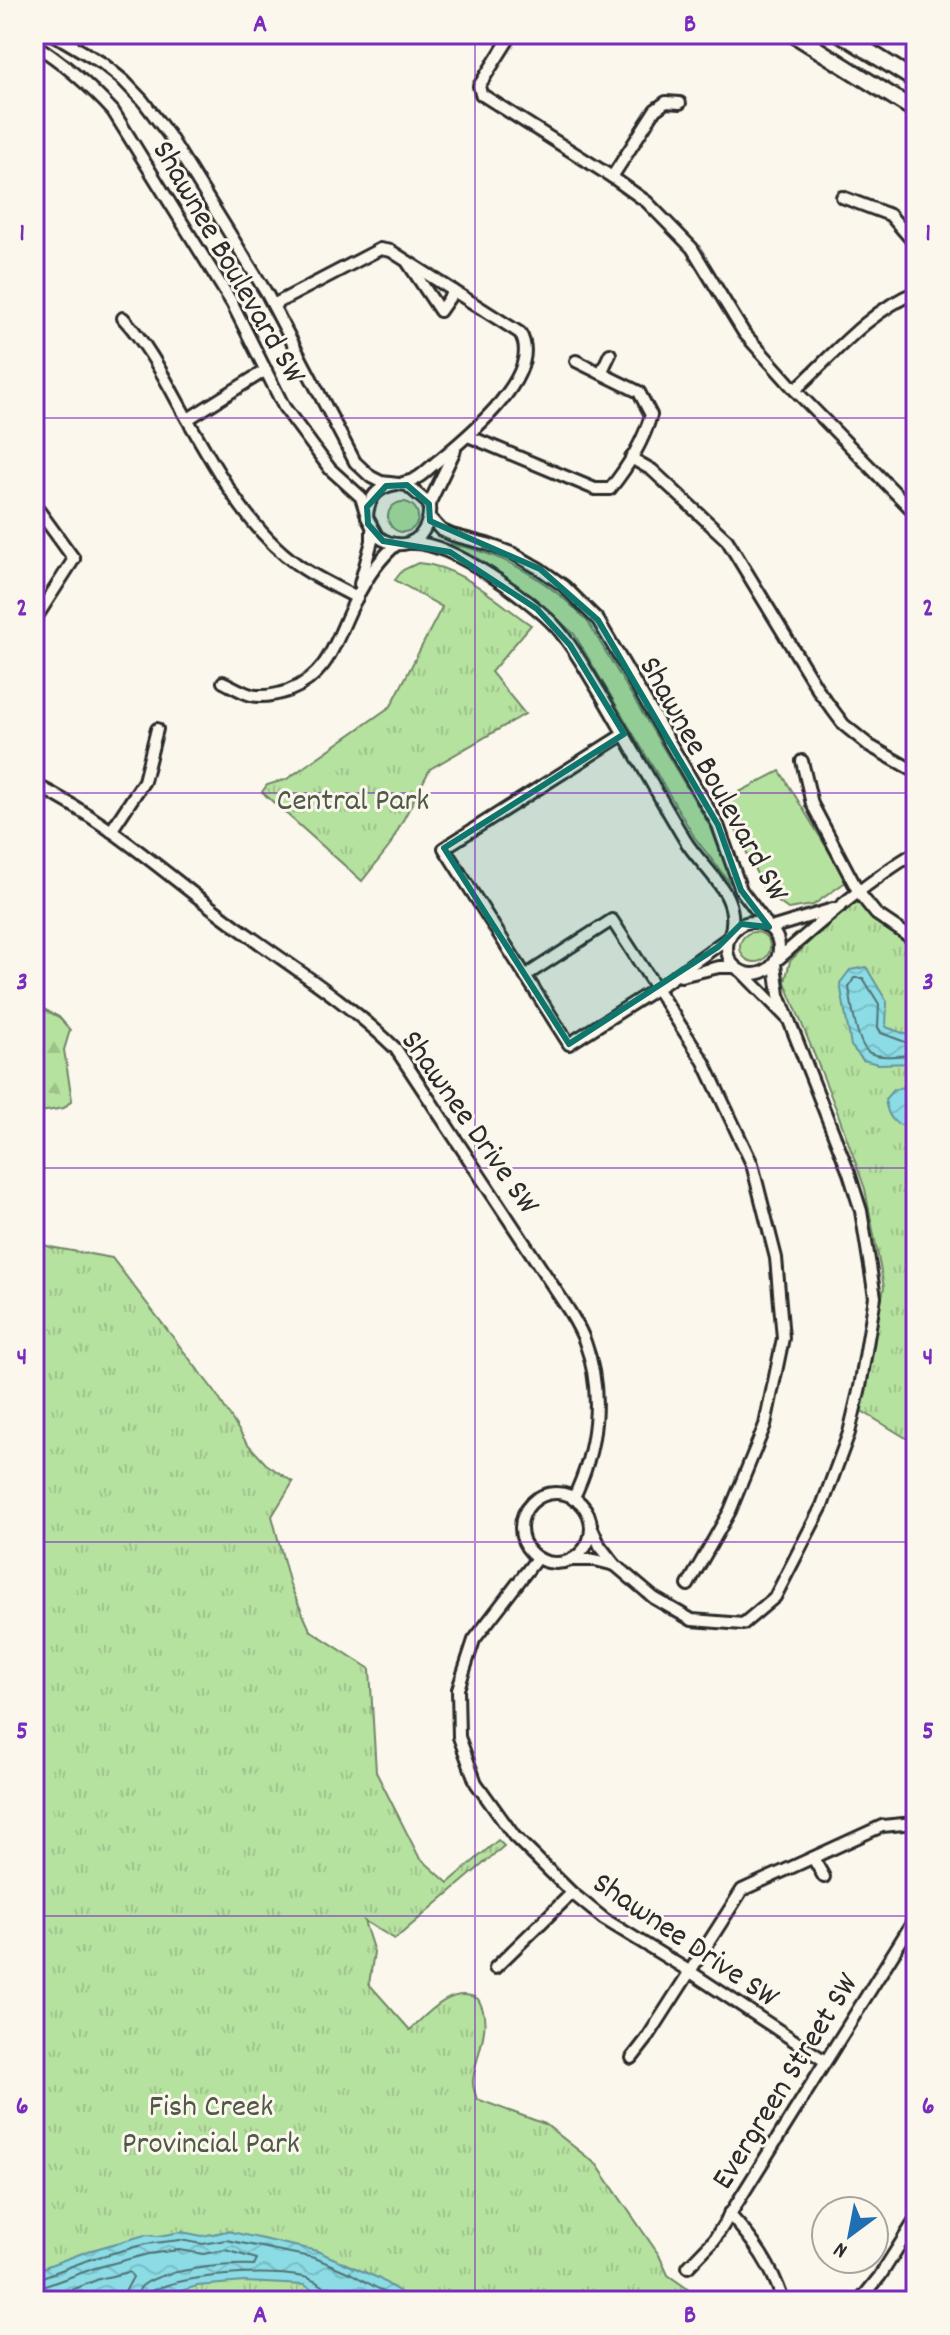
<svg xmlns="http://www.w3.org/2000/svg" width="950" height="2335" font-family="Dekko,sans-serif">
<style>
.grass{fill:#b6e2a0;stroke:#708666;stroke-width:2}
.forest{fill:url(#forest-firs);stroke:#708666;stroke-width:2}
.park{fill:url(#park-tufts);stroke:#708666;stroke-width:2}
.water{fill:url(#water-waves);stroke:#65959b;stroke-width:2}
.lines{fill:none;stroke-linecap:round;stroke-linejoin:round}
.shore{stroke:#517275;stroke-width:2}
.street-casing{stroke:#2b2b2b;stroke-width:16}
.secondary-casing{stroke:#2b2b2b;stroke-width:20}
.street{stroke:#fbf7ec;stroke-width:10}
.secondary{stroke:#fbf7ec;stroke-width:14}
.marked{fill:#0f766e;fill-opacity:0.2;stroke:#0f766e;stroke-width:6;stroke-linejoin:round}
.grid{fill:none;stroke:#7b2cbf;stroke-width:2;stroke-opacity:0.55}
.labels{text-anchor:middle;stroke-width:6;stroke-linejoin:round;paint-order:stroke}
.street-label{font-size:32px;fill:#2b2b2b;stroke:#fbf7ec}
.park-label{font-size:32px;fill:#4e5948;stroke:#fbf7ec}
.neatline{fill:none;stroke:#7b2cbf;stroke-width:3}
.grid-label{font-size:26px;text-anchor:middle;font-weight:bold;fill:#7b2cbf}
</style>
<defs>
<pattern id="forest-firs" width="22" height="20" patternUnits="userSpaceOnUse" patternTransform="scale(2)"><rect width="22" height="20" fill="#b6e2a0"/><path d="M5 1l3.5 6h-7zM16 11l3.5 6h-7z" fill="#9dc28a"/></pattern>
<pattern id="park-tufts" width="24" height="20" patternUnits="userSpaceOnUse" patternTransform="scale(2)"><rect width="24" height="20" fill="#b6e2a0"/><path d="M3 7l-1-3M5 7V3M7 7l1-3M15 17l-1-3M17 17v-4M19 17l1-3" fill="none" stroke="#9dc28a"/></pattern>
<pattern id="water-waves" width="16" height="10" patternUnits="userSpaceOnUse" patternTransform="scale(2)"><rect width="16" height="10" fill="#8bdce5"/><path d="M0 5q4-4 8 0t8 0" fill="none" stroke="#78bdc5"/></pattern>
</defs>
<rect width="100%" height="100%" fill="#fbf7ec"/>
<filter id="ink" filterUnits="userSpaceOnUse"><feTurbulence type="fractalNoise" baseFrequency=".0125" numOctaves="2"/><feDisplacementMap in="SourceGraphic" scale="16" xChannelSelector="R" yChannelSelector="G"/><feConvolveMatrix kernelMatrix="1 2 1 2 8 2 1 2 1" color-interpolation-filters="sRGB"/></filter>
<g filter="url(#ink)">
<g class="grass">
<circle cx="403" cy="517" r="15"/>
<path d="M451,544c55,10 99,37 137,78l123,206 20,53 -1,2 -35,-45 -121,-204 -40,-36 -54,-38 -30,-14z"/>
<path d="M780,771l67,110 -34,24 -25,4 -22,-16 -44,-92z"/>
<circle cx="755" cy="947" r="15"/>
</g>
<path class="forest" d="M34,1004l25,13 11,13 -6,20 8,50 -8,8 -30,5z"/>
<g class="park">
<path d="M418,563c43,3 78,38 113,62l-40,47 34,42 -95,55 -41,78 -27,34 -100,-89 5,-7 20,-6 104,-73 51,-99 -47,-27 8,-10z"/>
<path d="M856,895l60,51v498l-56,-34 24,-123 -19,-98 -28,-78 -52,-129 5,-21z"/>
<path d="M34,1241l16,6 62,11 103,134 31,50 20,22 27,18 -21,34 18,69 20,45 60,39 6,103 43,85 29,26 50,-43 6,6 -109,93 -31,-18 10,31 -5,32 41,46c17,-16 42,-46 68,-31 16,26 -2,54 -5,81 -1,6 2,13 4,19l68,25 52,41 62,90 9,20 30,21 1,5h-665z"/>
</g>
<g class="water">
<path d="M866,967l21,35 -1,25 25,9 5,5v22l-38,1 -15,-4 -12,-14 -11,-63 10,-13z"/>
<path d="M904,1087h12v43c-21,-5 -28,-9 -31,-31l8,-9z"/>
<path d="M227,2231l90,20 61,27 36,23h-83l-27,-16 -60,-3 -47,4 -49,15h-114v-27l8,-6 46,-17 57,-16 13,1 24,-4 20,4z"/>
</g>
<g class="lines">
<g class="shore">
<path d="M916,1046l-35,-13 -3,-6 1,-23 -16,-26h-9l-5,9c2,15 8,61 21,66 13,6 32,2 46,2"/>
<path d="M34,2280l57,-21 55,-15 34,-4 23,4 23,-4 89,18 37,16 48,27"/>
<path d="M34,2290l61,-22 53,-14 31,-4 24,4 22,-4 32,9 -3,6c-26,-1 -97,4 -114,23l-4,13"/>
<path d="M45,2301l54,-22 30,-7 4,5 -7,13 -2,11"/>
<path d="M147,2301l4,-10c37,-17 113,-21 153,-14 9,2 19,9 27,14l4,10"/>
</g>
<defs>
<g id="street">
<path d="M53,34l49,29 22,18 19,20 25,33 99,160 88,168 16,15 10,5 26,3 22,19c3,33 -24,52 -52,32l-10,-19c1,-19 10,-30 29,-33"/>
<path d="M512,34l-33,52 2,8 131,83 35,25 45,46 52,85 51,57 121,124"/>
<path d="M34,44c30,19 55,41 79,67l119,192 52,104 46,62 31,28 5,16"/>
<path d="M612,177l43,-67 11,-8 14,1"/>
<path d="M842,197l48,18 26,30"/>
<path d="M408,263l32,48 14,-20"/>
<path d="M273,305l107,-56 11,2 129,82c25,41 -53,104 -81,127 -13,10 -19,20 -36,23"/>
<path d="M123,318c26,28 43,63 62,97 30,52 63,115 113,150 18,13 39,22 59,33"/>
<path d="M601,373l9,-19"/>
<path d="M795,390c37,-34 74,-79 121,-98"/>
<path d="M188,419l78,-49"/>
<path d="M468,436l127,53h15c17,-21 33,-47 41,-74l-12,-23 -63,-31"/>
<path d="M631,458l21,12 75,70 93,153 24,32 26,21 46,26"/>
<path d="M34,504l40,55 -40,62"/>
<path d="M429,504l26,-54"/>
<path d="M430,518l11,12 11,5 35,9 27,10 26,15 24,17 34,34 120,205 23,65 28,37"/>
<path d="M412,543c36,-3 121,58 144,84 18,20 30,44 44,66 29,49 56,99 85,147 12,20 34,38 43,59 5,12 6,23 2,35"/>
<path d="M360,584l12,-43v-10"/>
<path d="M223,682c9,4 18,10 28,13 13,3 25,0 37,-4 44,-17 48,-55 68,-92 10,-20 24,-41 41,-55"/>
<path d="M624,734l-180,114 125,196 99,-63 60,-43"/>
<path d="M802,761l10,43 47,89 17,21 40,27"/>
<path d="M34,784c75,37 136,94 203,143 55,40 111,75 159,122l172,260c6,10 13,21 17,33 19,51 12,109 -12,157"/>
<path d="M111,831l33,-50 13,-52"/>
<circle cx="753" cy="948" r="26"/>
<path d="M771,928l62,-19"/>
<path d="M777,960c44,-38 89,-78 139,-108"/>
<path d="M743,973l45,46"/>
<path d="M525,976l87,-56 92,142 48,102 24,94 7,80 -18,87 -35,86 -42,74"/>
<path d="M681,976l38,-9h15"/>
<circle cx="556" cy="1528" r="35"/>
<path d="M591,1526l9,20 15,19 39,33 38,22 51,4 32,-27 47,-91 27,-73 11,-46 15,-90 -14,-86 -12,-38 -70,-178 -4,-31"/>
<path d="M537,1558l-63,82 -16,49 1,48 17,46 38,53 58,57 32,26 85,52 136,90"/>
<path d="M570,1560h25l20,5"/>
<path d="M813,1858l11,19"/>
<path d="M495,1968l77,-75"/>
<path d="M632,2058l14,-18 96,-150 140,-64 32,-3"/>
<path d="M729,2214c25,27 43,52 54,87"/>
<path d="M688,2267l26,-27 202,-323"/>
<path d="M860,2301l20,-25 36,-57"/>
</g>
<g id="secondary">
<path d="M793,34l123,77"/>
<path d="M841,34l75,47"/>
</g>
</defs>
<use href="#street" class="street-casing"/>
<use href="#secondary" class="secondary-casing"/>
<use href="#street" class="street"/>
<use href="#secondary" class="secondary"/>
</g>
</g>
<path class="marked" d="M407,485l22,19 1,17 110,48 58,51 120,205 23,65 28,37 -28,-3 -23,23 -149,97 -125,-196 180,-114 -54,-89 -33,-36 -87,-57 -67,-11 -15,-17 -1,-17 19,-21z"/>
<path class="grid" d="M475,34v2267M34,418h882M34,793h882M34,1168h882M34,1542h882M34,1916h882"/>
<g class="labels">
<g class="street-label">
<text transform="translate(231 261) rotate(60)" y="11">Shawnee Boulevard SW</text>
<text transform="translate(716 778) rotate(61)" y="11">Shawnee Boulevard SW</text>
<text transform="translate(472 1121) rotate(55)" y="11">Shawnee Drive SW</text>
<text transform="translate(687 1938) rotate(34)" y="11">Shawnee Drive SW</text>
<text transform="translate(783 2080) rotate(-58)" y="11">Evergreen Street SW</text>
</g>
<g class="park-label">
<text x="353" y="809">Central Park</text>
<text x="211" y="2115">Fish Creek<tspan x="211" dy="37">Provincial Park</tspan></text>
</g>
</g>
<rect width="950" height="2335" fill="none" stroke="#fbf7ec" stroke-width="88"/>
<g transform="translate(850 2235) rotate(212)"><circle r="38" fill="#fbf7ec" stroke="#a8a59f" stroke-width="2"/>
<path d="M0-6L14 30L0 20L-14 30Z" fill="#1f6fb2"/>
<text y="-12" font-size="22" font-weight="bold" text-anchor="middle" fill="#2b2b2b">N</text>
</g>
<rect x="44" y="44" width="862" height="2247" class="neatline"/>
<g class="grid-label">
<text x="260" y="31">A</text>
<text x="690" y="31">B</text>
<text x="22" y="240">1</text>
<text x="928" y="240">1</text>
<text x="22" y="615">2</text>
<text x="928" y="615">2</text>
<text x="22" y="989">3</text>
<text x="928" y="989">3</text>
<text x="22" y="1364">4</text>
<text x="928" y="1364">4</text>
<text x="22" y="1738">5</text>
<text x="928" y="1738">5</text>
<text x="22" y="2113">6</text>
<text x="928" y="2113">6</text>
<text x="260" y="2322">A</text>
<text x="690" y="2322">B</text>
</g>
</svg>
